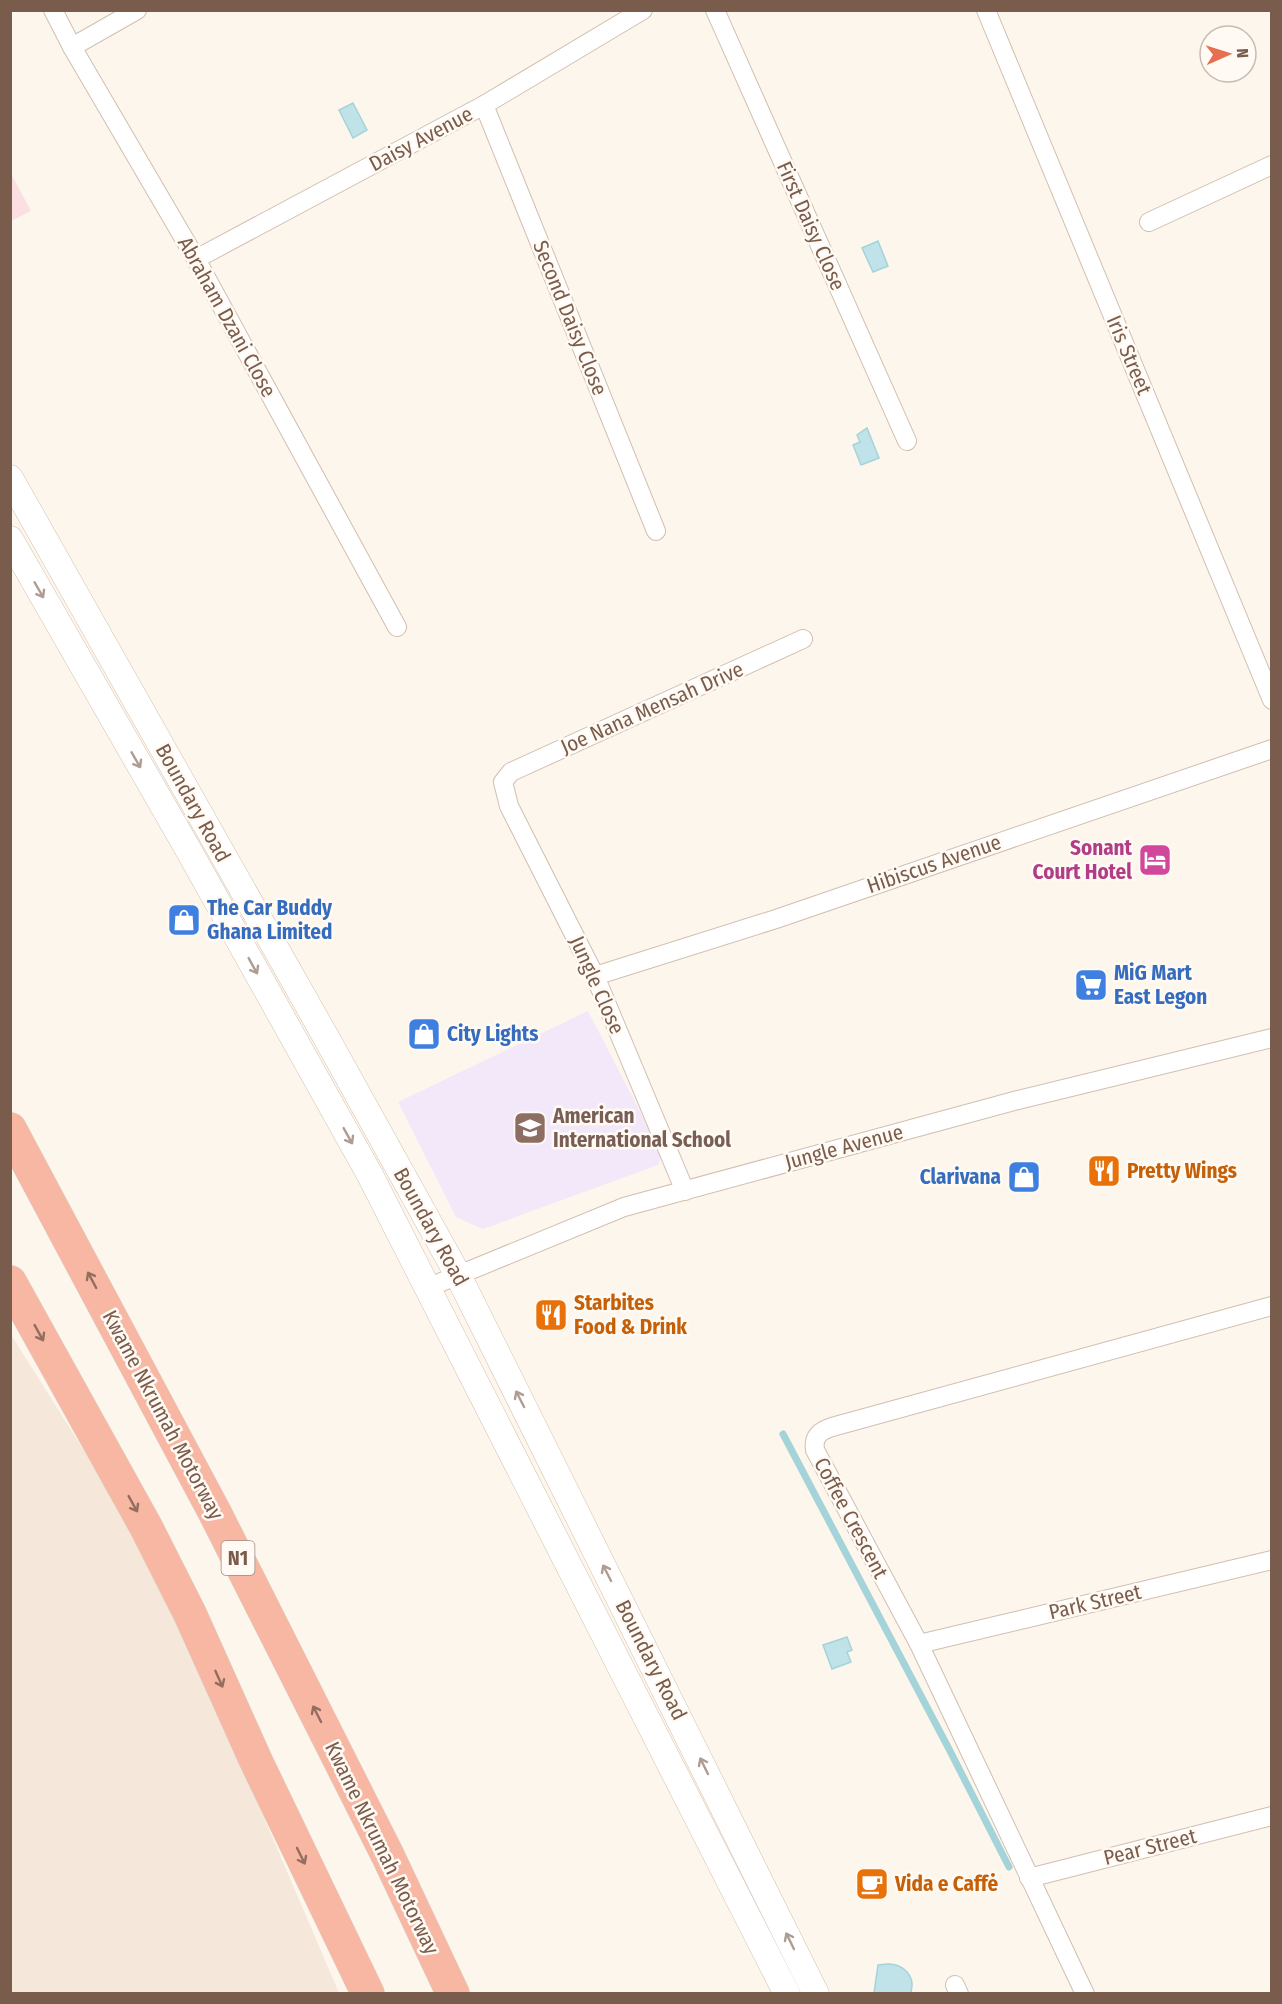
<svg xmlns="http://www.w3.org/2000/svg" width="1282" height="2004" font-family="'Fira Sans Condensed',sans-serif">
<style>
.residential{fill:#f5e8da}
.education{fill:#f3e8fa}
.medical{fill:#fbdfe3}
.water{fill:#bfe3e8;stroke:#a5d3da;stroke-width:1.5}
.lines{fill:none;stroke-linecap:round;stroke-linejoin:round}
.stream{stroke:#a5d3da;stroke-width:7}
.minor-casing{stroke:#d1beb0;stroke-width:20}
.secondary-casing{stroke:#d6c0b0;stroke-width:27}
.motorway-casing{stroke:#dad1cd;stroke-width:34}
.minor{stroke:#fff;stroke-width:18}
.secondary{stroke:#fff;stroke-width:26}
.motorway{stroke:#f7b7a3;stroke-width:33}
.oneway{stroke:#af9d94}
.oneway2{stroke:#936e5e}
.labels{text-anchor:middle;stroke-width:5;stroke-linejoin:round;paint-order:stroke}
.shield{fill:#fffaf3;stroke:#a28b7f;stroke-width:1.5}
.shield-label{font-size:20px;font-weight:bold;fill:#7a5c4d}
.street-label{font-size:21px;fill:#7a5c4d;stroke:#fffaf3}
.hotel-label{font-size:21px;font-weight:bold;fill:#b23c85;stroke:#fffaf3;text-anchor:end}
.shop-label{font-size:21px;font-weight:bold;fill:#366cbe;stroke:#fffaf3;text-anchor:start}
.education-label{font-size:21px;font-weight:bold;fill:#785e54;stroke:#fffaf3;text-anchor:start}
.food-label{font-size:21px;font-weight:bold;fill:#c56008;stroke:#fffaf3;text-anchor:start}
</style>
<rect width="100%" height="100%" fill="#fdf6ec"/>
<path class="residential" d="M10,1333l146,232 183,428h-328z"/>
<path class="education" d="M588,1011l74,143 -4,11 -175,64 -27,-12 -58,-115z"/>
<path class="medical" d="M10,172l21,39 -20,10h-1z"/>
<g class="water">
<path d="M353,103l14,27 -14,8 -14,-28z"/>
<path d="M878,241l10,25 -15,6 -11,-24z"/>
<path d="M867,428l12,30 -18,7 -8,-20 7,-3 -3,-7z"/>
<path d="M847,1637l5,13 -5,2 4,10 -19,7 -9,-24z"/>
<path d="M888,1964c15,0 28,12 23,28l-3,2 -34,-1 4,-28z"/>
</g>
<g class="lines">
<path class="stream" d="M783,1434l166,315 60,118"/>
<defs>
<g id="minor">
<path d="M53,10l19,37 124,212 201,368"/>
<path d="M715,10l192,431"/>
<path d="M986,10l286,690"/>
<path d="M72,47l65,-37"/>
<path d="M484,105l172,426"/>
<path d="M1149,222l123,-57"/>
<path d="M196,259l288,-154 159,-95"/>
<path d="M595,976l181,-57 496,-170"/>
<path d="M685,1191l-90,-215 -86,-170 -6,-24 8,-10 292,-133"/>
<path d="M427,1288l197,-81 394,-107 254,-62"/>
<path d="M919,1644l353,-84"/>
<path d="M1029,1878l243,-62"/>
<path d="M955,1985l4,9"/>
<path d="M1085,1994l-166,-350 -104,-194c-2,-14 5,-19 17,-23l440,-121"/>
</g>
<g id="secondary">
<path d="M10,478l317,561 131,236 358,719"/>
<path d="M10,539l179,312 181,324 417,819"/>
</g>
<g id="motorway">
<path d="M10,1129l205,384 173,343 65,138"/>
<path d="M10,1282l136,245 44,87 66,147 112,233"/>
</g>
</defs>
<use href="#minor" class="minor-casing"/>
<use href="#secondary" class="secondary-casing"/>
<use href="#motorway" class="motorway-casing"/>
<use href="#minor" class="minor"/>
<use href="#secondary" class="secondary"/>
<use href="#motorway" class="motorway"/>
</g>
<defs><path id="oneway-shaft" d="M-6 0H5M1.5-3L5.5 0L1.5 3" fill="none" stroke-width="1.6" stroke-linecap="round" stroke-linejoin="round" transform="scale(1.5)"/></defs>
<g class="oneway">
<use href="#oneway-shaft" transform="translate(39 590) rotate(60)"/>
<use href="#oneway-shaft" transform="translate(136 760) rotate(60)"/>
<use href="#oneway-shaft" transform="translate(253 966) rotate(61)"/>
<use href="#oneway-shaft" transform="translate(348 1136) rotate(61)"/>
<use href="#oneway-shaft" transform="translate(520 1399) rotate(-117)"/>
<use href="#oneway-shaft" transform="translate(607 1573) rotate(-117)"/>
<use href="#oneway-shaft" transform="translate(704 1766) rotate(-116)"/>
<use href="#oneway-shaft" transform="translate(790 1941) rotate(-116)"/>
</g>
<g class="oneway2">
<use href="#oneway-shaft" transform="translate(92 1280) rotate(-118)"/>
<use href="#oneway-shaft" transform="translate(39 1333) rotate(61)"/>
<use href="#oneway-shaft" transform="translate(133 1504) rotate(61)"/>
<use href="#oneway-shaft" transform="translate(219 1679) rotate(66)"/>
<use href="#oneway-shaft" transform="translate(317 1714) rotate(-117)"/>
<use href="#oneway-shaft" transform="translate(301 1856) rotate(64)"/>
</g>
<defs>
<symbol id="hotel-square" viewBox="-11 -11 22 22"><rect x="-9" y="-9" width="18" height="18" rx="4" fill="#d1479c" stroke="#fffaf3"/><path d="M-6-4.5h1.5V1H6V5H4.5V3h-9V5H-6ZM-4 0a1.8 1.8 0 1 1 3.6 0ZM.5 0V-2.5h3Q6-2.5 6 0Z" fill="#fff"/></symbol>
<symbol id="shop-square" viewBox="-11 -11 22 22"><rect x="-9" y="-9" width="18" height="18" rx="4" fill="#3f7fe0" stroke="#fffaf3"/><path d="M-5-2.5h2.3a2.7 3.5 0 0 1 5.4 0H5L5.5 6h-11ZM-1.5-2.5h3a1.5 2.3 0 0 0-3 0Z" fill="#fff"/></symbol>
<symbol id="supermarket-square" viewBox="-11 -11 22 22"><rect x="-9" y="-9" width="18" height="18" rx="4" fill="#3f7fe0" stroke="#fffaf3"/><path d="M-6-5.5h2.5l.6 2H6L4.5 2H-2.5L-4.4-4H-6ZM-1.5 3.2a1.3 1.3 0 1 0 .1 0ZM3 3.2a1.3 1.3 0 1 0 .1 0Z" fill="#fff"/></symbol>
<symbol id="school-square" viewBox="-11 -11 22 22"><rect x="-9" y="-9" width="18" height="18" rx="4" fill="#8d6e63" stroke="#fffaf3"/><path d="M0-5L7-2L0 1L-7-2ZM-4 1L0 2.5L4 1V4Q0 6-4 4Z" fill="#fff"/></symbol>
<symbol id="restaurant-square" viewBox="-11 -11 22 22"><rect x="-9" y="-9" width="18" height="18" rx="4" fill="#e8710a" stroke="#fffaf3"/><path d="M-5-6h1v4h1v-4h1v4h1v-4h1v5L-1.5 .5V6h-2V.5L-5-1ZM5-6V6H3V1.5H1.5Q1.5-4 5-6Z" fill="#fff"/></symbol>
<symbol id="cafe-square" viewBox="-11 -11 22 22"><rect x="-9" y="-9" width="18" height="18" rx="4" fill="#e8710a" stroke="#fffaf3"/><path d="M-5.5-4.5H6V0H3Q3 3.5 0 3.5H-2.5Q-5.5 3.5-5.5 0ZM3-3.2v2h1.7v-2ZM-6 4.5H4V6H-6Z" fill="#fff"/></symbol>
</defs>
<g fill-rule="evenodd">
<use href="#hotel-square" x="1136" y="841" width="38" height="38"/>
<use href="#shop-square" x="165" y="901" width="38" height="38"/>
<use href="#supermarket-square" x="1072" y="966" width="38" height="38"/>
<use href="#shop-square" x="405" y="1015" width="38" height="38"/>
<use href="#school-square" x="511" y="1109" width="38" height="38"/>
<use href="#restaurant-square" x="1085" y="1152" width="38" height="38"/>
<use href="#shop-square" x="1005" y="1158" width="38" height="38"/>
<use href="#restaurant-square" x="532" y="1296" width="38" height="38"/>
<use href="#cafe-square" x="853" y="1865" width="38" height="38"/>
</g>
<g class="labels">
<rect class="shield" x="221.5" y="1541" width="33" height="34" rx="4.5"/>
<g class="shield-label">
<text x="238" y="1565">N1</text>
</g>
<g class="street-label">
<text transform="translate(421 139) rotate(-28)" y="7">Daisy Avenue</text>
<text transform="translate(811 226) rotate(66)" y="7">First Daisy Close</text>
<text transform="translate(227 317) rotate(61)" y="7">Abraham Dzani Close</text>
<text transform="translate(570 318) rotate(68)" y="7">Second Daisy Close</text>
<text transform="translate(1129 355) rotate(67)" y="7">Iris Street</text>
<text transform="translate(652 708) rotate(-24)" y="7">Joe Nana Mensah Drive</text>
<text transform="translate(193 803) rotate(61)" y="7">Boundary Road</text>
<text transform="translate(934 864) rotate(-19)" y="7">Hibiscus Avenue</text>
<text transform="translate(597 985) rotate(66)" y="7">Jungle Close</text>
<text transform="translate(844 1147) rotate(-15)" y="7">Jungle Avenue</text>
<text transform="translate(431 1227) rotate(61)" y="7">Boundary Road</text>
<text transform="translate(163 1415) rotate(62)" y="7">Kwame Nkrumah Motorway</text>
<text transform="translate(851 1518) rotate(62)" y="7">Coffee Crescent</text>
<text transform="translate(1095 1602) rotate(-13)" y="7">Park Street</text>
<text transform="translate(651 1660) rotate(63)" y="7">Boundary Road</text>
<text transform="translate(1150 1847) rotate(-14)" y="7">Pear Street</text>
<text transform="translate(382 1848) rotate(64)" y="7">Kwame Nkrumah Motorway</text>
</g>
<g class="hotel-label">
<text x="1132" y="855">Sonant<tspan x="1132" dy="24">Court Hotel</tspan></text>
</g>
<g class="shop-label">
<text x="207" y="915">The Car Buddy<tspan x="207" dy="24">Ghana Limited</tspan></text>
<text x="1114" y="980">MiG Mart<tspan x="1114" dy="24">East Legon</tspan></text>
<text x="447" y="1041">City Lights</text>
<text x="1001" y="1184" text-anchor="end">Clarivana</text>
</g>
<g class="education-label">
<text x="553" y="1123">American<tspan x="553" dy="24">International School</tspan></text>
</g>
<g class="food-label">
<text x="1127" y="1178">Pretty Wings</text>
<text x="574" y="1310">Starbites<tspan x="574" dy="24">Food &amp; Drink</tspan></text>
<text x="895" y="1891">Vida e Caffė</text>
</g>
</g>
<rect width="1282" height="2004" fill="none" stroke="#7a5c4d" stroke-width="24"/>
<g transform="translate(1228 54) rotate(87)"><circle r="28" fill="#fffaf3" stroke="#cabbb1" stroke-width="1.5"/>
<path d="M0-4.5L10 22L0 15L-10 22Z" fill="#e76f51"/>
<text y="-9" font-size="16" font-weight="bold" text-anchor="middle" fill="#7a5c4d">N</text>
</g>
</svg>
